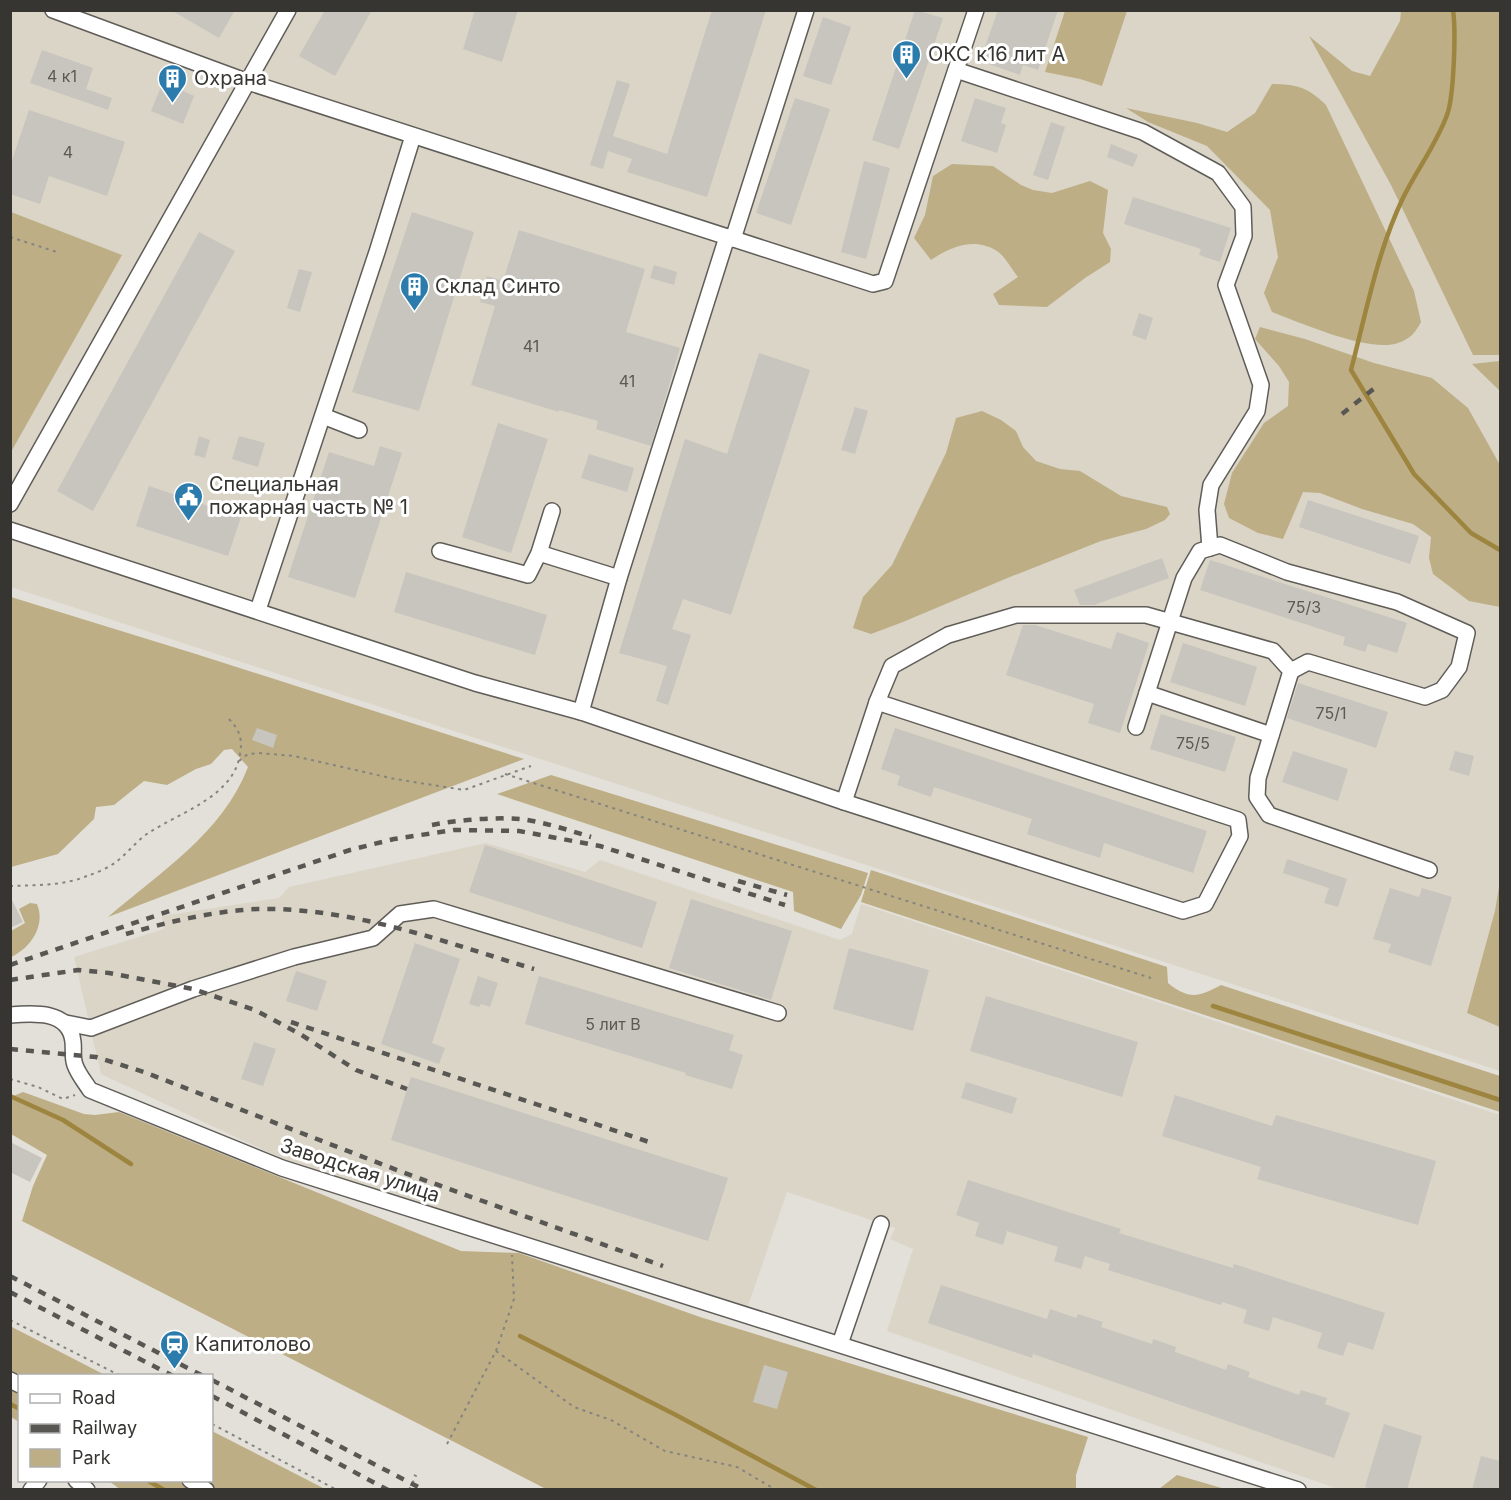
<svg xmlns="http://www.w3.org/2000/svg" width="1511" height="1500" font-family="Inter,sans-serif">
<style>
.built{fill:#dad5c7}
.green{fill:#bdae86}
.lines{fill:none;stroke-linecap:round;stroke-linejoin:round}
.stream{stroke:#9d843f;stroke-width:4.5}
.building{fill:#c7c5be}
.minor-casing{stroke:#605d58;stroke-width:18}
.path{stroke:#86847f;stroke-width:2;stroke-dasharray:3 4.5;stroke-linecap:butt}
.minor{stroke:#fff;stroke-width:15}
.rail{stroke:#585753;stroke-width:4.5;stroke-dasharray:8 8;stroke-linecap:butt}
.labels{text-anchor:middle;stroke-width:6;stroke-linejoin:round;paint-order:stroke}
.number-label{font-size:16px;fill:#5a5955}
.poi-label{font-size:20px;fill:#363532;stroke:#fff;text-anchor:start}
.street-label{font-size:20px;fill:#363532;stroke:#fff}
</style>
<rect width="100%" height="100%" fill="#e3e0d9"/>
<g class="built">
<path d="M11,11h1489v1060l-1489,-484z"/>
<path d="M486,843l99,29 15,-12 240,80 12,-6 9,-30 639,211v374h-162l-451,-158 26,-82 -23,-10 5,-11 -108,-36 -39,114 -463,-146 -184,-86 -27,-117 90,-28 -2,-13 117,-18 10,-11z"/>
</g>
<g class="green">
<path d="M1065,11h62l-25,75 -22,-7 -35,-7z"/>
<path d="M1401,11h99v344h-27l-82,-170 -82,-149 43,35 18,5 30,-55z"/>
<path d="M1272,84c24,0 36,3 54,21l88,186 7,31c-6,11 -11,17 -23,21 -29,10 -97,-20 -126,-31l-8,-19 14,-36 -8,-47 -63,-64 -59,-24 -22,-14 71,15 30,9 28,-19z"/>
<path d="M952,164l41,2 28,19 12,5 19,3 38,-12 18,9 -5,43 8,16 -1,13 -25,16 -38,29 -48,-2 -6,-11 25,-17c-6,-7 -13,-21 -21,-26 -22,-14 -46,-5 -66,9l-17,-22 11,-23 8,-39z"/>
<path d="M11,212l111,43 -111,197z"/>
<path d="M1260,327l45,12 69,24 58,15 36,30 32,57v142l-31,-6 -36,-27 -4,-16 2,-21 -18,-13 -51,-15 -42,-16 -17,-1 -20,47 -25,-6 -29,-15 -5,-14 8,-31 32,-50 24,-17 1,-24 -10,-16 -24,-27z"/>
<path d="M1500,361v30l-28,-27z"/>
<path d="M982,411l19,9 15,11 7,16 13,14 24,8 20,2 41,25 46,11 3,7 -5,6 -19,9 -45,12 -96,38 -102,43 -32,12 -18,-6 10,-31 29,-32 54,-112 10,-35z"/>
<path d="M11,597l188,58 325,104 -416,158c51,-44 115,-84 140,-150l-16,-18 -8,1 -13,14 -15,5 -29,16 -23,-4 -30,24 -18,2 -2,12 -36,35 -47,13z"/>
<path d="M551,775l317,98 -7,22 -20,34 -47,-18 -1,-19 -296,-98z"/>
<path d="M871,870l296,97 1,16c21,17 31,14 53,2l279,91v36l-639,-210z"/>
<path d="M1500,881v146l-33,-14 28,-102z"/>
<path d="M30,903l7,1c9,21 -6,44 -26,53v-26l14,-8 -6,-14z"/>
<path d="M23,1092l61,22 11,1 24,-3 342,139 58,2 181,64 388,120 -12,38v14h-530l-524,-268 11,-35 14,-31 -36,-21v-37z"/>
<path d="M10,1326l95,49 -85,1 -1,46 -8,-5z"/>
<path d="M212,1431l113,58 -204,1 -12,-9 103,-1z"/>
<path d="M1177,1475l48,14h-66z"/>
</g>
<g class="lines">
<g class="stream">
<path d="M1453,10c3,20 1,87 -6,105 -11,30 -31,56 -45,85 -25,53 -36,113 -51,170l63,104 57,59 29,17"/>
<path d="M1213,1006l287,94"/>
<path d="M10,1096l53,24 68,44"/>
<path d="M520,1336l154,78 142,76"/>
<path d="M10,1404l10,5"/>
<path d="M147,1480l17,10"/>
</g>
</g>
<g class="building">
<path d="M171,10h64l-16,28z"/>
<path d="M325,10h47l-37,66 -36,-20z"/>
<path d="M475,10h43l-16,52 -39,-13z"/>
<path d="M712,10h54l-59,187 -80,-25 5,-13 -24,-8 -5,18 -13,-4 27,-85 13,4 -17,52 54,18z"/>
<path d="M915,10l28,8 -44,131 -27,-9z"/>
<path d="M998,10h60l-20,60 -15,-5 -3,10 -40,-14z"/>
<path d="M823,17l28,10 -20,58 -28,-9z"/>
<path d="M42,50l51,18 -7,21 26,9 -4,12 -78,-27z"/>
<path d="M163,82l31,14 -11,28 -32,-13z"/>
<path d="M795,98l35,11 -39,116 -35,-12z"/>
<path d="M975,98l31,10 -5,15 5,2 -9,28 -36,-12z"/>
<path d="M29,110l96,32 -18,54 -58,-20 -9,28 -30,-10v-28z"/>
<path d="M1051,122l14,5 -17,53 -15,-5z"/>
<path d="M1111,144l27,11 -5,12 -26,-10z"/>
<path d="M864,161l26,7 -24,91 -25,-7z"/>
<path d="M1133,197l98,31 -11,34 -21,-7 2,-6 -77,-25z"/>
<path d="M412,212l62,20 -55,179 -67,-19z"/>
<path d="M519,230l126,39 -19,63 54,16 -29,98 -55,-17 2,-8 -39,-11v2l-88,-27 24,-79 -15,-4 7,-26 16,5z"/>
<path d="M199,232l36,19 -142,260 -36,-20z"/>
<path d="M654,265l23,7 -3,13 -24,-7z"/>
<path d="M299,269l13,3 -12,40 -13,-4z"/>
<path d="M1139,313l14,5 -7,22 -14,-5z"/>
<path d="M759,353l51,17 -79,245 -48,-16 -11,30 19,6 -23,70 -12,-4 11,-35 -48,-13 66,-214 42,15z"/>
<path d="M855,407l13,4 -13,43 -14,-4z"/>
<path d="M498,423l50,16 -37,114 -49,-16z"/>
<path d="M199,436l11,4 -5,18 -11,-3z"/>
<path d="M239,436l26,7 -7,24 -26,-8z"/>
<path d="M380,446l22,7 -47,145 -67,-21 41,-125 45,14z"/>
<path d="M589,454l45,14 -7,24 -46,-14z"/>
<path d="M149,486l92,31 -13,39 -92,-30z"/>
<path d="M1308,500l111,36 -9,28 -111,-37z"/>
<path d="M1162,558l7,20 -75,27h-14l-6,-15z"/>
<path d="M1210,560l197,63 -10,30 -29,-9 -3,8 -22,-7 2,-8 -145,-47z"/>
<path d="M406,572l141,43 -12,40 -141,-43z"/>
<path d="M1023,625h12l76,24 6,-17 32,11 -29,90 -32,-10 6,-19 -88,-29z"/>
<path d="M1183,643l74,24 -12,39 -75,-24z"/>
<path d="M1298,683l90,29 -12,36 -89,-30z"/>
<path d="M1161,714l75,23 -11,35 -75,-23z"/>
<path d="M257,728l20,7 -4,13 -21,-8z"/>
<path d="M895,728l312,103 -14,42 -89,-30 -4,15 -73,-24 5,-15 -98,-32 -3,10 -34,-12 3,-9 -19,-7z"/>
<path d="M1293,751l55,18 -10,32 -56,-19z"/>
<path d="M1455,751l19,5 -5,20 -20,-6z"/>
<path d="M485,845l172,57 -15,46 -173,-56z"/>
<path d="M1287,859l60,20 -9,28 -14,-4 5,-15 -46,-15z"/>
<path d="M1390,888l29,9 3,-9 30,9 -21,69 -43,-14 3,-8 -18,-5z"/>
<path d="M10,896l13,26 -13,6z"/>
<path d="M691,899l101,32 -21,69 -102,-32z"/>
<path d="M415,943l45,16 -28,84 13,5 -6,16 -58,-20z"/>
<path d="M849,948l80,22 -16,61 -80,-22z"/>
<path d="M296,971l31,10 -10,30 -31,-10z"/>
<path d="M478,976l20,7 -8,24 -9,-3 -2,3 -10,-3z"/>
<path d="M539,976l195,59 -5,15 14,5 -11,34 -47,-14 1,-2 -161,-49z"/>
<path d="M986,996l152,46 -16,55 -152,-46z"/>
<path d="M254,1042l22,7 -13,37 -22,-7z"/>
<path d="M411,1077l317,101 -20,63 -317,-101z"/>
<path d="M966,1082l51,16 -5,16 -51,-16z"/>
<path d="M1175,1095l97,31 4,-11 160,46 -18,64 -161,-46 4,-12 -99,-31z"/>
<path d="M10,1142l32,16 -12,24 -20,-10z"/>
<path d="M968,1180l153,49 -2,4 114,35 1,-4 151,49 -12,37 -25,-8 -5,14 -26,-8 5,-15 -49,-16 -4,14 -26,-8 4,-13 -25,-8 -1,3 -113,-35 2,-6 -25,-8 -4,13 -27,-8 4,-14 -51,-16 -4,14 -28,-9 4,-13 -23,-8z"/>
<path d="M941,1285l106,34 3,-10 26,9 2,-4 25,8 -2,5 51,17 1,-5 23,8 -1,5 51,18 2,-6 22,8 -2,5 51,18 2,-5 26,8 -2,6 25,9 -16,45 -301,-104 -1,4 -104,-35z"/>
<path d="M764,1365l24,7 -11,37 -24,-7z"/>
<path d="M1384,1424l38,12 -15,54h-32l-10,-3z"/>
<path d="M1481,1456l19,5v29h-28z"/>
</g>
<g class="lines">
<defs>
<g id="minor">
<path d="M53,10l195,72 625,202 12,-3 91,-271"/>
<path d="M956,70l187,62 75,41 25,34 1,29 -18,49 35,100 -4,26 -46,74 -4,25 3,38"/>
<path d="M733,239l73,-229"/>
<path d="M323,416l36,14"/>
<path d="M10,504l278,-494"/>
<path d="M10,530l465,153 106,29 263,90 339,109 22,-7 35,-68 -2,-16 -361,-118"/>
<path d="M440,551l88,24 11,-22 13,-42"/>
<path d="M539,553l80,25"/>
<path d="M258,610l119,-358 36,-116"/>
<path d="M1147,693l124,42"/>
<path d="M581,712l38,-134 108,-341"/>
<path d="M1136,727l48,-149 16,-27 20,-6 67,27 110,30 70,31 -8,34 -17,23 -17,7 -117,-35 -17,9"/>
<path d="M844,802l33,-100 15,-36 56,-31 68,-20h130l127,36 18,20 -33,107 -1,19 12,18 160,55"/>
<path d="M10,1015c23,-2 60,-5 63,27 1,8 -1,15 2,23 3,9 10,17 15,25l192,78 1016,322"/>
<path d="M66,1023l25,5 102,-39 101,-32 79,-19 27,-24 34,-5 344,104"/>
<path d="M840,1344l41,-120"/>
<path d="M10,1380l10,5"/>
<path d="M76,1480l11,10"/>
<path d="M190,1480l16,10"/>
<path d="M31,1490l8,-10"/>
</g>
</defs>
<use href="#minor" class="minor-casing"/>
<g class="path">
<path d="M10,237l50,16"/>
<path d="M239,761l9,-7 11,-1 35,3 101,23 69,11 67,-24"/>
<path d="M505,774l646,204"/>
<path d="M10,886c26,-1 53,0 77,-10 9,-3 21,-8 29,-14 12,-9 21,-22 34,-30 31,-20 84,-36 90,-78 3,-16 -1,-25 -12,-36"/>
<path d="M10,1079l28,8 25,12 12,-4"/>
<path d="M10,1320l111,56"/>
<path d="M496,1351l78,56 37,13 54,31 72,16 39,23"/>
<path d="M212,1424l125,66"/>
<path d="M447,1444l49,-93 18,-52 -2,-44"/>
<path d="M409,1490l7,-14 -5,-3"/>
</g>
<use href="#minor" class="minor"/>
<g class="rail">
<path d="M1342,414l34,-27"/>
<path d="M432,825c25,-5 62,-8 88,-6 24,3 48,11 71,18"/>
<path d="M738,881l49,14"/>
<path d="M126,934c42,-12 87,-23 131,-25 96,-2 187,33 277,60"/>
<path d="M10,965l340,-115 44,-11 60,-9 65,1 81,15 185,59"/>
<path d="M10,980l68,-10 31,3 84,16 62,21 45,24 56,36 51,19"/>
<path d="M291,1022l361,121"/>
<path d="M10,1049l86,8 48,15 258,100 261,94"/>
<path d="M10,1276l193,100"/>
<path d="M10,1292l163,84"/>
<path d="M212,1380l212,110"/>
<path d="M212,1396l176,94"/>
</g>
</g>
<defs>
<symbol id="building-pin" viewBox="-11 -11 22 30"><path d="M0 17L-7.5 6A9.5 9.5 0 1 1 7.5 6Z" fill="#2b7cad" stroke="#fff"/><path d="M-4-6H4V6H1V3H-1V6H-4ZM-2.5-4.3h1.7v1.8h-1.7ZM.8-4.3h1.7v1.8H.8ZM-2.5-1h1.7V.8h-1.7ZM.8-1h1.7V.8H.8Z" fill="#fff"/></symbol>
<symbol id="civic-pin" viewBox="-11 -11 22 30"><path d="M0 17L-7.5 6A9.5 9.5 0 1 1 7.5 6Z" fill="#2b7cad" stroke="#fff"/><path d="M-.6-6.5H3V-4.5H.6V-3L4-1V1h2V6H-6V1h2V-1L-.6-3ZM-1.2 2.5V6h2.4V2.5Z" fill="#fff"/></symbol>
<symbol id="station-pin" viewBox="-11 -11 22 30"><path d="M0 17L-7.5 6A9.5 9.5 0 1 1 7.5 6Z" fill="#2b7cad" stroke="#fff"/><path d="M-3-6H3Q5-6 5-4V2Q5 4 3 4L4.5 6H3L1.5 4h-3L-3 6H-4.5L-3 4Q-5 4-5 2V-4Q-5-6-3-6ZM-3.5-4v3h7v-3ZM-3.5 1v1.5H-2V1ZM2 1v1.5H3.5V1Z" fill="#fff"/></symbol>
</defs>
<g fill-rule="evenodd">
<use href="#building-pin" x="890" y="38" width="33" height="45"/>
<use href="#building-pin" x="156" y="62" width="33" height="45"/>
<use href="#building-pin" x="398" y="270" width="33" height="45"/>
<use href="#civic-pin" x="172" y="480" width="33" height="45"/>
<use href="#station-pin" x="158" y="1328" width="33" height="45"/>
</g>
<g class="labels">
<g class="number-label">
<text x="62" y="82">4 к1</text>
<text x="68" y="158">4</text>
<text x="531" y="352">41</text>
<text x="627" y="387">41</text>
<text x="1304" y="613">75/3</text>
<text x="1331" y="719">75/1</text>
<text x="1193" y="749">75/5</text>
<text x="613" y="1030">5 лит В</text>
</g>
<g class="poi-label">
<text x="928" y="61">ОКС к16 лит А</text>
<text x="194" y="85">Охрана</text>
<text x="435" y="293">Склад Синто</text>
<text x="209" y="491">Специальная<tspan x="209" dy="23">пожарная часть № 1</tspan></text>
<text x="195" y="1351">Капитолово</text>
</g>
<g class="street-label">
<text transform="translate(360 1170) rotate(18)" y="7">Заводская улица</text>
</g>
</g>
<rect width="1511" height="1500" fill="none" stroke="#363532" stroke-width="24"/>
<rect x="18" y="1374" width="195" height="108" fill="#ffffff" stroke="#afaead" stroke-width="1.5"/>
<rect x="30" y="1394" width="30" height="9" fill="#ffffff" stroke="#afaead" stroke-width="1.5"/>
<text x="72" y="1404" font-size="18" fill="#363532">Road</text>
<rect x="30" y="1424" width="30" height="9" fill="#585753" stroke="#afaead" stroke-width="1.5"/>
<text x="72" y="1434" font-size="18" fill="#363532">Railway</text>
<rect x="30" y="1449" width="30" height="18" fill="#bdae86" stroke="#afaead" stroke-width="1.5"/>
<text x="72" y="1464" font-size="18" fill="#363532">Park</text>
</svg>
